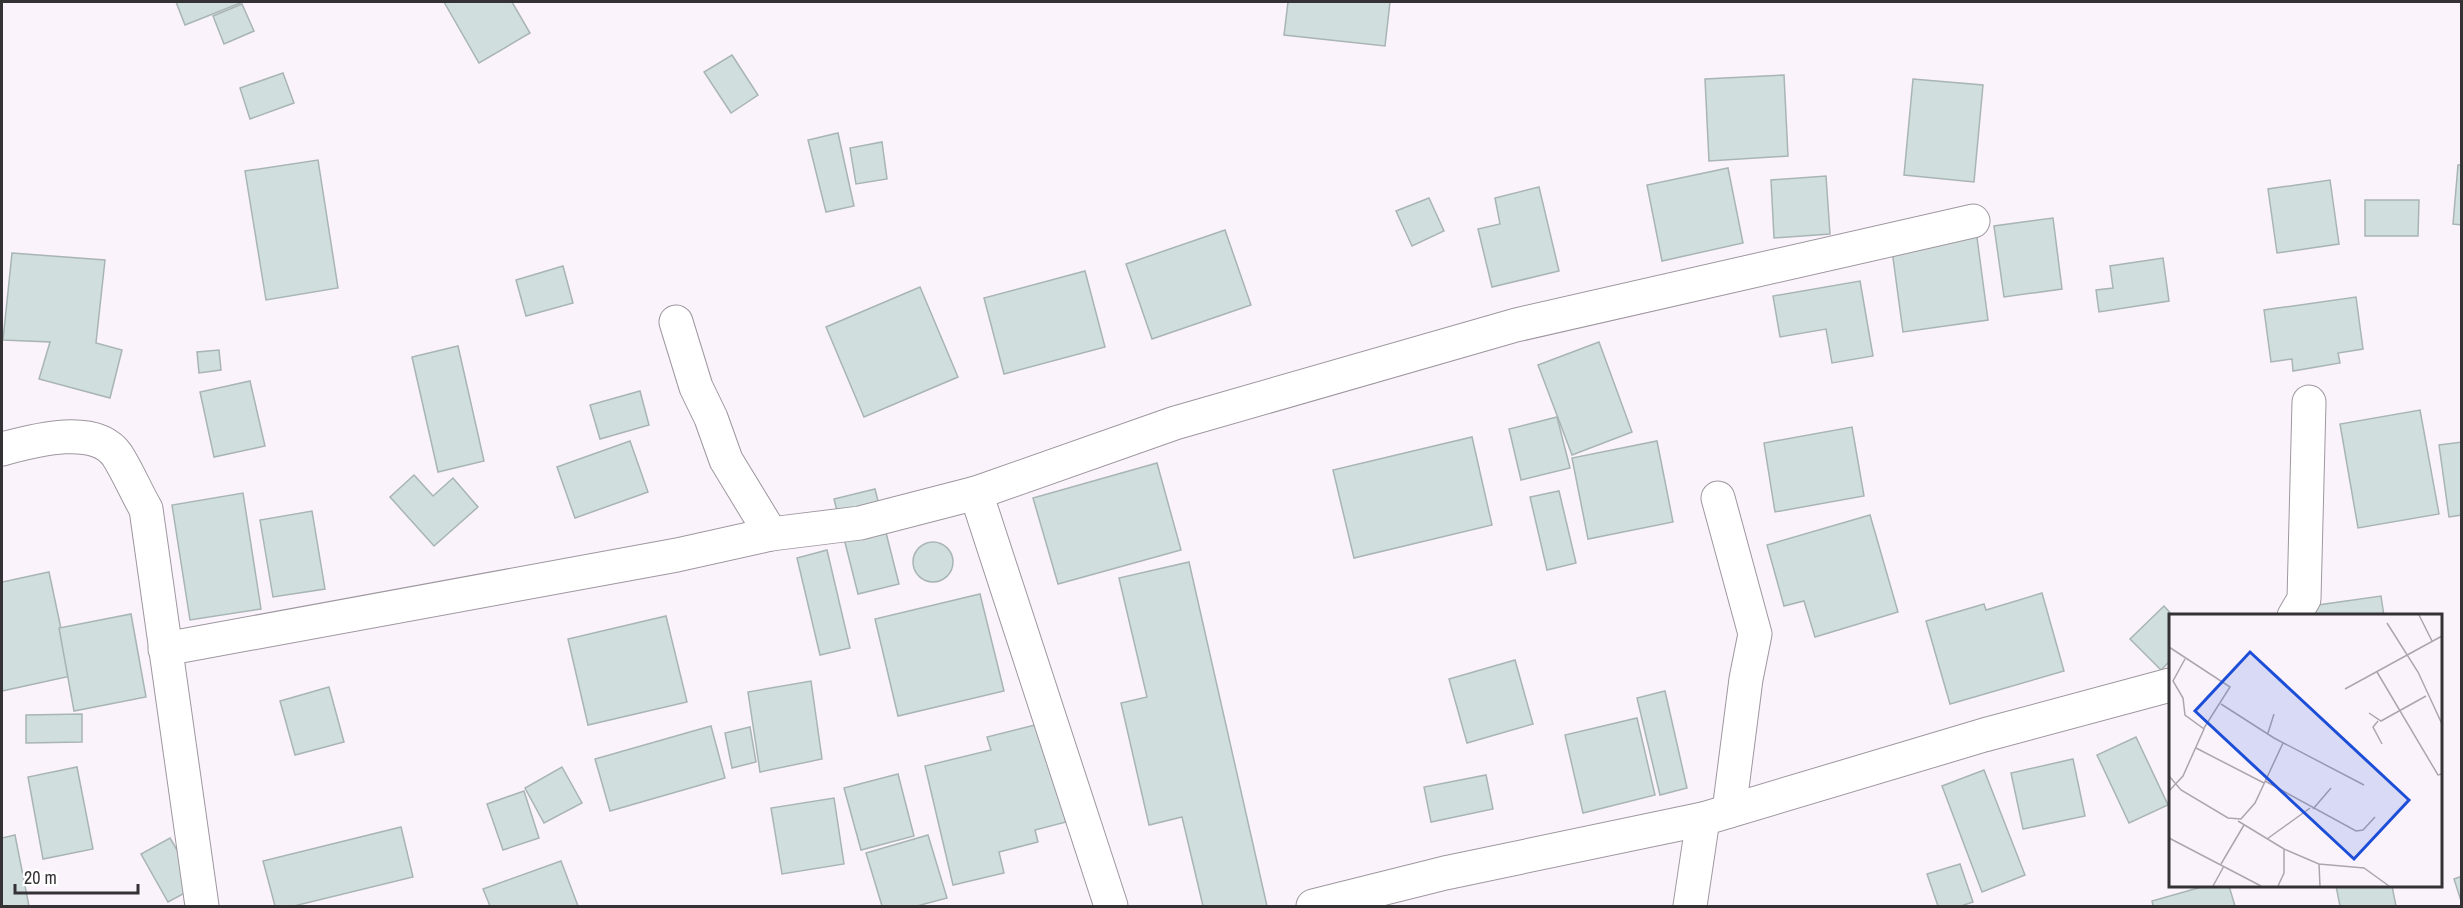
<svg xmlns="http://www.w3.org/2000/svg" width="2463" height="908" font-family="'Archivo Narrow',sans-serif">
<style>
.building{fill:#d0dedd;stroke:#a8b5b4;stroke-width:1.5}
.lines{fill:none;stroke-linecap:round;stroke-linejoin:round}
.minor-casing{stroke:#9e979f;stroke-width:35}
.minor{stroke:#fff;stroke-width:33}
.inset-road{fill:none;stroke:#aca6ac;stroke-width:1.5}
.view{fill:#1d4ed8;fill-opacity:0.15;stroke:#1d4ed8;stroke-width:3}
.inset-edge{fill:none;stroke:#353235;stroke-width:3}
</style>
<rect width="100%" height="100%" fill="#fbf3fc"/>
<g class="building">
<path d="M176,2h67l-58,23z"/>
<path d="M444,2h68l18,31 -51,30z"/>
<path d="M1288,2h102l-5,44 -101,-11z"/>
<path d="M242,4l12,27 -30,13 -11,-28z"/>
<path d="M732,55l26,40 -27,18 -27,-41z"/>
<path d="M283,73l11,30 -44,16 -10,-31z"/>
<path d="M1784,75l4,81 -79,5 -4,-82z"/>
<path d="M1913,79l70,6 -9,97 -70,-7z"/>
<path d="M838,133l16,73 -28,6 -18,-72z"/>
<path d="M882,142l5,37 -31,5 -6,-36z"/>
<path d="M318,160l20,128 -72,12 -21,-129z"/>
<path d="M2458,165h4v60l-9,-1z"/>
<path d="M1728,168l15,75 -81,18 -15,-76z"/>
<path d="M1826,176l4,58 -56,4 -3,-58z"/>
<path d="M2330,180l9,64 -62,9 -9,-64z"/>
<path d="M1539,187l20,84 -67,16 -14,-58 22,-5 -5,-26z"/>
<path d="M1429,198l15,33 -32,15 -16,-35z"/>
<path d="M2365,200h54l-1,36h-53z"/>
<path d="M2053,218l9,71 -58,8 -10,-71z"/>
<path d="M1225,230l26,75 -99,34 -26,-75z"/>
<path d="M1976,230l12,90 -85,12 -12,-89z"/>
<path d="M12,253l93,7 -9,83 26,7 -12,48 -71,-19 11,-37 -47,-2z"/>
<path d="M2163,258l6,43 -70,11 -3,-22 17,-2 -3,-22z"/>
<path d="M563,266l10,37 -47,13 -10,-36z"/>
<path d="M1085,271l20,76 -101,27 -20,-76z"/>
<path d="M1860,281l13,75 -41,7 -6,-34 -46,8 -7,-41z"/>
<path d="M920,287l38,90 -94,40 -38,-90z"/>
<path d="M2356,297l7,52 -25,4 2,10 -47,8 -1,-12 -21,3 -7,-52z"/>
<path d="M1599,342l33,90 -60,23 -34,-90z"/>
<path d="M458,346l26,115 -46,11 -26,-115z"/>
<path d="M219,350l2,20 -22,3 -2,-21z"/>
<path d="M250,381l15,65 -51,11 -14,-65z"/>
<path d="M640,391l9,34 -49,14 -10,-34z"/>
<path d="M2420,410l19,104 -81,14 -18,-104z"/>
<path d="M1557,417l13,51 -49,12 -12,-51z"/>
<path d="M1852,427l12,69 -89,16 -11,-69z"/>
<path d="M1472,437l20,88 -138,33 -21,-88z"/>
<path d="M630,441l18,51 -73,26 -18,-51z"/>
<path d="M1657,441l16,81 -85,17 -16,-81z"/>
<path d="M2462,442v73l-13,2 -10,-72z"/>
<path d="M1157,463l24,87 -123,34 -25,-86z"/>
<path d="M414,475l19,21 20,-18 25,29 -44,39 -44,-49z"/>
<path d="M875,489l24,95 -41,10 -24,-95z"/>
<path d="M1559,491l17,72 -29,7 -17,-73z"/>
<path d="M243,493l18,116 -71,11 -18,-115z"/>
<path d="M312,511l13,78 -52,8 -13,-77z"/>
<path d="M1870,515l28,97 -83,25 -11,-36 -20,5 -17,-61z"/>
<circle cx="933" cy="562" r="20"/>
<path d="M827,550l23,98 -30,7 -23,-97z"/>
<path d="M1189,562l78,344h-64l-21,-89 -33,8 -28,-122 26,-6 -28,-119z"/>
<path d="M49,572l22,104 -69,15v-109z"/>
<path d="M2042,593l22,78 -114,33 -24,-83 58,-17 2,6z"/>
<path d="M980,594l24,97 -106,25 -23,-97z"/>
<path d="M2381,596l3,20h-72l-1,-10z"/>
<path d="M2164,606l9,10h-3v45l-9,9 -31,-31z"/>
<path d="M131,614l15,83 -72,14 -15,-83z"/>
<path d="M666,616l21,86 -99,23 -20,-86z"/>
<path d="M1515,660l18,64 -66,19 -18,-64z"/>
<path d="M811,681l11,78 -62,13 -12,-80z"/>
<path d="M329,687l15,55 -49,13 -15,-54z"/>
<path d="M1665,691l22,97 -27,7 -23,-97z"/>
<path d="M82,714v28l-56,1v-28z"/>
<path d="M1637,718l18,77 -72,18 -18,-78z"/>
<path d="M1043,723l23,99 -31,8 3,12 -39,10 5,21 -51,12 -28,-119 66,-16 -4,-13z"/>
<path d="M711,726l14,52 -115,33 -15,-52z"/>
<path d="M750,727l6,35 -24,6 -7,-35z"/>
<path d="M2136,737l32,68 -39,18 -32,-68z"/>
<path d="M2073,759l12,57 -62,13 -12,-56z"/>
<path d="M77,767l16,82 -50,10 -15,-82z"/>
<path d="M562,767l20,36 -38,20 -19,-35z"/>
<path d="M1984,770l41,105 -43,17 -40,-106z"/>
<path d="M898,774l16,62 -53,14 -17,-62z"/>
<path d="M1486,775l7,34 -62,13 -7,-35z"/>
<path d="M524,791l15,47 -36,12 -16,-46z"/>
<path d="M834,798l10,66 -62,10 -11,-66z"/>
<path d="M401,827l12,50 -119,29h-19l-12,-45z"/>
<path d="M15,835l14,71h-27v-68z"/>
<path d="M928,835l19,63 -30,8h-35l-16,-53z"/>
<path d="M170,838l28,48 -30,16 -27,-48z"/>
<path d="M561,861l17,45h-88l-7,-17z"/>
<path d="M1960,864l13,38 -12,4h-23l-11,-32z"/>
<path d="M2462,876v28l-8,-25z"/>
<path d="M2205,886h24l6,20h-82l-1,-5z"/>
<path d="M2336,886h56l4,20h-56z"/>
</g>
<g class="lines">
<defs>
<g id="minor">
<path d="M676,322l20,65 15,31 15,42 45,74"/>
<path d="M2,449c30,-8 93,-26 115,6 11,17 19,37 29,54l56,397"/>
<path d="M976,493l135,413"/>
<path d="M1718,498l37,136 -9,45 -17,132"/>
<path d="M2294,616l10,-17 5,-197"/>
<path d="M165,649l512,-94 94,-21 89,-11 116,-30 199,-70 341,-98 457,-104"/>
<path d="M1313,906l132,-33 258,-54 281,-84 186,-50"/>
<path d="M1690,906l13,-87"/>
</g>
</defs>
<use href="#minor" class="minor-casing"/>
<use href="#minor" class="minor"/>
</g>
<g transform="translate(2169 614)">
<rect width="273" height="273" fill="#fbf3fc"/>
<path class="inset-road" d="M250,1l13,26M218,9l31,49 24,52M0,33l61,40 -26,41M208,58l61,103 4,-1M176,75l97,-53M52,90l53,34 90,47M200,99l12,8 45,-25M209,107l-5,6 9,17M99,119l6,-19M27,134l68,35M0,162l12,14 47,28 13,1 14,-16 28,-60M96,167l91,50 7,-1 12,-13M0,177l14,-15 21,-47 -19,-14 -2,-17 -10,-17 12,-22M144,195l18,-21M69,207l46,28 35,15 1,22M0,224l92,48M98,225l43,-31M52,250l23,-39M150,250l45,4 25,18M44,272l11,-20M109,272l6,-13v-24"/>
<path class="view" d="M81,38l159,148 -55,59 -159,-148z"/>
<rect width="273" height="273" class="inset-edge"/>
</g>
<rect width="2463" height="908" fill="none" stroke="#353235" stroke-width="6"/>
<path d="M15 884v9h123v-9" fill="none" stroke="#353235" stroke-width="3"/>
<text x="24" y="884" font-size="18" fill="#353235" stroke="#ffffff" stroke-width="4.5" paint-order="stroke">20 m</text>
</svg>
